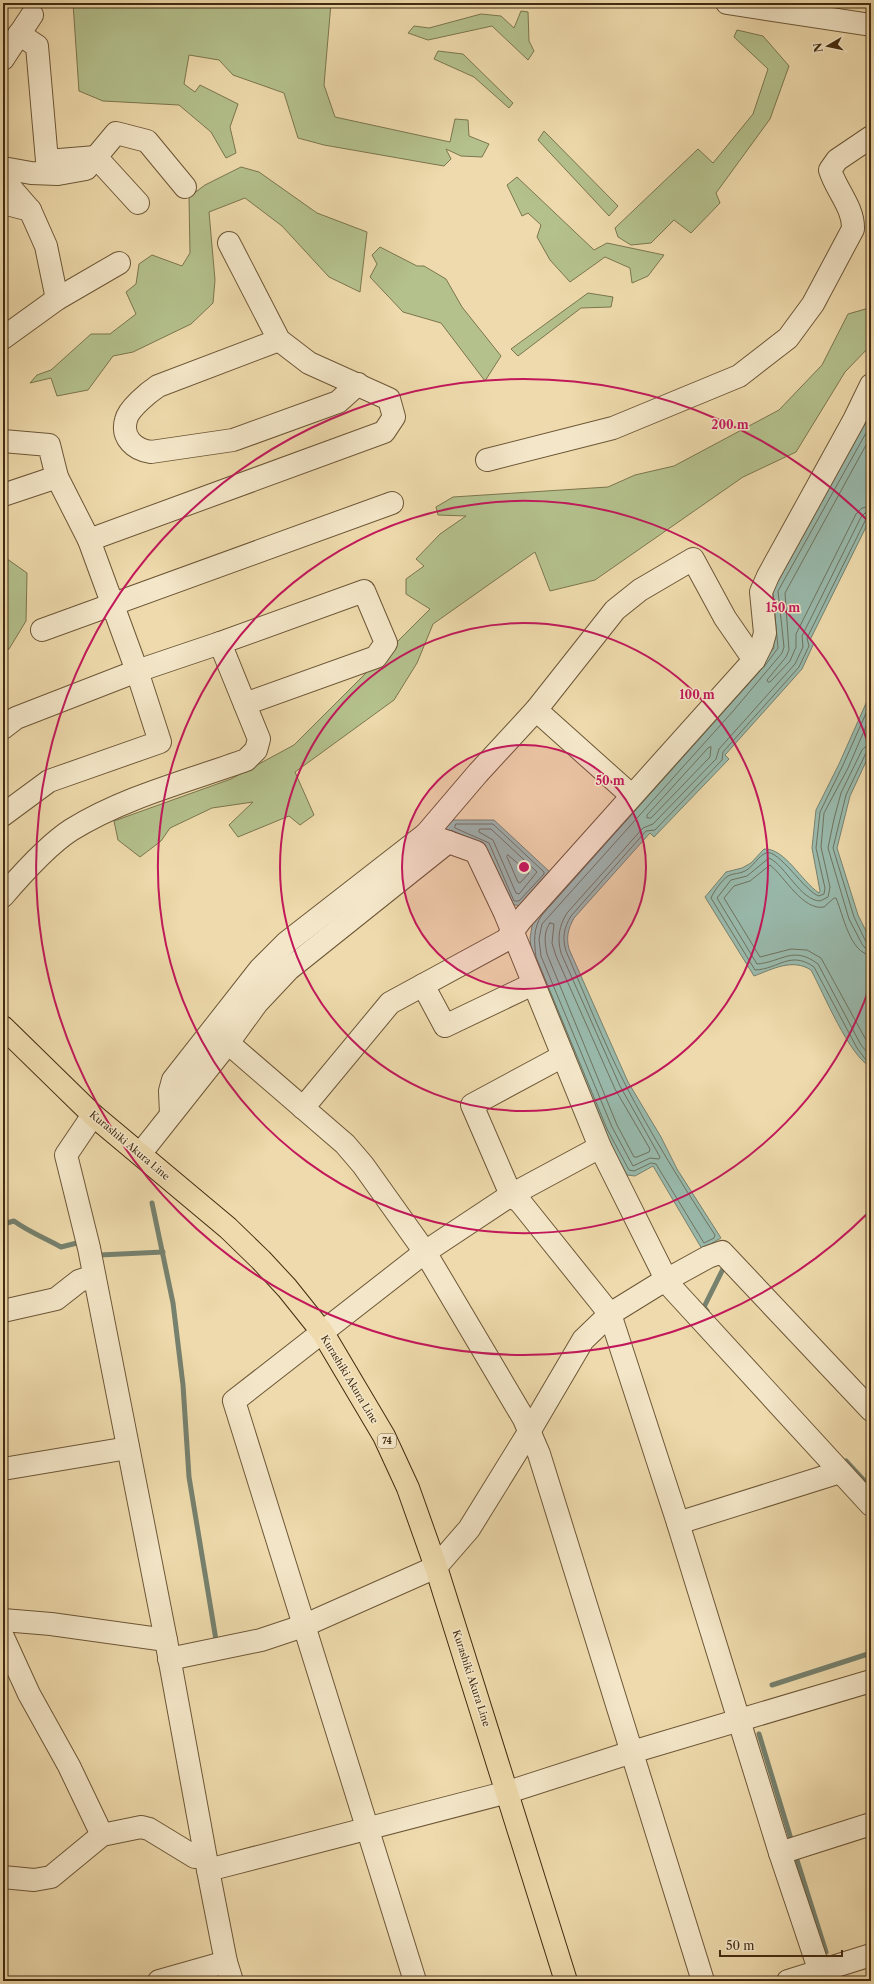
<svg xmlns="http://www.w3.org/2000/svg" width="874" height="1984" font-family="'Libre Caslon Text',serif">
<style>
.green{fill:#b4c18d;stroke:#7b764e}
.water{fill:#99baad;stroke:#76816e}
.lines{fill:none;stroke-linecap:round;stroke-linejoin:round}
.shore{stroke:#6e725e;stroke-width:1}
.stream{stroke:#76816e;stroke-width:5}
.minor-casing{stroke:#6d5737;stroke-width:24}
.major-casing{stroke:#422b10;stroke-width:24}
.minor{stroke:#f4e7c9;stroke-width:22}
.major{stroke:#eedaac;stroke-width:22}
.ring{fill:none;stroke:#c2185b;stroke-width:2}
.labels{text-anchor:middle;stroke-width:3;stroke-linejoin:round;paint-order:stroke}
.shield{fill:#f4e7c9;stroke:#776348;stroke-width:1}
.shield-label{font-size:9px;font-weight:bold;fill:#422b10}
.street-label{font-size:10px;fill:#422b10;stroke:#f4e7c9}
.centre{fill:#c2185b;stroke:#f4e7c9;stroke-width:2}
.ring-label{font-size:12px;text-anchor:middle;font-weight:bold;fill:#c2185b;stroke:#f4e7c9;stroke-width:3;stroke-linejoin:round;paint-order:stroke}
</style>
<rect width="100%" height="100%" fill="#eedaac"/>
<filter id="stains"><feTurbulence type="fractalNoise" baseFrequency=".005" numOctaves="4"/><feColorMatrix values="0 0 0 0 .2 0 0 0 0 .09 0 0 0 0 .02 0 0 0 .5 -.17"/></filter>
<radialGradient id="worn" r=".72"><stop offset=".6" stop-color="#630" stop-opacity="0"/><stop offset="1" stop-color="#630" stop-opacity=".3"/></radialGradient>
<g class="green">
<path d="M73,3h258l-7,82 11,32 115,25 5,-23 13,1 1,16 20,8 -7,13 -21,-1 -15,-7 5,10 -7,7 -120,-21 -26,-7 -14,-45 -51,-18 -14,-15 -30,-5 -5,29 11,8 5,-7 38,19 -8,23 6,26 -10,5 -15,-26 -32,-27 -76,-4 -24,-10z"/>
<path d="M521,11l7,1 1,29 5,10 -6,9 -36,-34 -64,14 -20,-7 6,-7 15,2 52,-14 20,2 13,12z"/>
<path d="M737,30l26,6 26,30 -19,53 -54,74 4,10 -29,30 -17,-13 -23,23 -20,2 -13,-8 -3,-9 83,-79 15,14 40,-49 15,-45 -34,-32z"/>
<path d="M438,51l25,3 50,49 -4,5 -35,-31 -40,-18z"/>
<path d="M544,131l74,75 -9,10 -71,-76z"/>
<path d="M241,167l18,5 58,41 50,19 -7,60 -31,-15 -47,-51 -37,-28 -36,14 6,68 -2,23 -22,21 -58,28 -20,4 -25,34 -31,6 -6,-18 -21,5 7,-8 14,-5 40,-36h19l26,-20 -10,-22 10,-8 3,-20 13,-9 30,11 8,-13 -1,-56 16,-12z"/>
<path d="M517,177l77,73 13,-7 57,12 -16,21 -16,7 -2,-15 -25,-11 -35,25 -20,-22 -13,-23 4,-12 -13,-12 -6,3 -15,-31z"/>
<path d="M380,247l37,19h7l22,13 16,28 39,49 -16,25 -44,-58 -38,-11 -33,-35 7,-13 -5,-9z"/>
<path d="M588,293l25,4 -2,10 -30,1 -63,48 -7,-7z"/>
<path d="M871,303v42l-26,27 -49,80 -53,25 -148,103 -45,11 -15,-39 -102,72 -16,39 -23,37 -99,72 19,43 -14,10 -11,-9 -51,21 -9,-12 24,-23 -41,6 -42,20 -9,13 -21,16 -22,-17 -4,-19 117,-42 63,-34 136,-136 -24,-15v-15l18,-13 -8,-7 24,-25 26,-18 -28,-1 -2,-8 17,-10 155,-10 27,-12 39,-9 105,-56 43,-45 26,-51 21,-6z"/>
<path d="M3,556l24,17 -1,48 -17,28 -6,2z"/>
</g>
<g class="water">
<path d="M871,405v112l-61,123 4,3 -12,26 -77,86 4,4 -75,78 -4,-4 -76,85c-6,11 -8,19 -5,31l59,133 33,55 16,32 44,69 -19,11 -49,-83 -18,10 -8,-1 -24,-44 -71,-173 -2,-20 3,-18 194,-216 47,-56 -5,-58z"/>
<path d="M871,692v59l-21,45 -13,52 21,67 13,26v126c-22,-11 -47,-73 -60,-97 -19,-12 -38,-1 -57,6l-49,-79 21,-25 16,-4 9,-5 13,-14c21,-1 37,32 55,44l1,-2 -8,-43 4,-38 23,-46z"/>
<path d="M452,820h42l57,53 -31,33 -9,-2 -26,-59 -34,-15 -6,2 -3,-3z"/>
</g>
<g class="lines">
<g class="shore">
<path d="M871,424l-93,167 6,56 -2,6 -48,57 -192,214 -3,15 2,17 71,171 21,39 17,-8 9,1 1,-2 -40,-71 -59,-133c-4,-15 -2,-27 6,-40l76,-85 10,-4 63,-65 3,-10 76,-85 8,-17 -1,-11 59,-119 4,-4 6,-1"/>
<path d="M871,436l-86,157 4,57 -3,7 -19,23 1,2h2l20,-21 6,-14v-13l60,-120 6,-6 9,-2"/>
<path d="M764,667l14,-19 -5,-54"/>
<path d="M760,671l-218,244c-9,13 -8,27 -6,42l71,172 22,41 5,1 17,-8 5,1 48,79 10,-5 1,-3c-32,-49 -63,-99 -90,-151 -22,-43 -40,-89 -59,-133 -4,-14 -2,-23 5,-35l75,-85 9,-1 67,-70 1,-8 76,-85 10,-21 -2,-8 59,-119 5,-2"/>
<path d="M871,702l-28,63 -23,47 -4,36 9,40 -1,6 -5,2c-14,-4 -41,-48 -53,-43 -8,3 -13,14 -21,18 -5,3 -12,2 -17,5 -6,4 -14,15 -17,22l44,72c24,-1 35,-20 59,-3l43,81 9,12 5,3"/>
<path d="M871,715l-23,53 -24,45 -3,34 9,40 -2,10 -8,4c-20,-1 -34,-35 -51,-43l-22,18 -16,4 -14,18 40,66c25,-2 36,-19 61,0l43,81 10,12"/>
<path d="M871,746l-6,1 -3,3 -21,43 -7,26 -6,29 21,71 13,25 3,4 6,1"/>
<path d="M711,747l-1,10 -59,61h-4v-3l61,-67z"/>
<path d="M871,751l-5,2 -20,42 -13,53 21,69 12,25 5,2"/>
<path d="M456,824h37l51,48v2l-25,27h-5l-25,-58 -34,-15z"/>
<path d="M480,829h11l46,43 -18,22 -3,-1 -23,-53 -14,-8z"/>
<path d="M508,855l21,18 -9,10 -2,-1 -11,-25z"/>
<path d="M550,923l4,1 -2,19 4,13 59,133 35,60 -1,3 -12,5h-3l-17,-32 -70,-171c-2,-10 -4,-22 3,-31z"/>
<path d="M871,955c-21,-1 -28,-41 -35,-57h-2l-10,9c-21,4 -39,-30 -54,-42l-20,16 -16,5 -10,12 36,59 31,-8 16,1 14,8 50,91"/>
</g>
<g class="stream">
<path d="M152,1203l21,100 10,82 6,92 27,163"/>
<path d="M3,1224l11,-3c15,11 31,17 47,26l16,-4"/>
<path d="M100,1255l63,-3"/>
<path d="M707,1311l-3,-4 19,-38"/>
<path d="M846,1461l25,27"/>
<path d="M772,1685l99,-32"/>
<path d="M759,1734l32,105"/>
<path d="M797,1860l29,92"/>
<path d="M835,1979v2"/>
</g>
<defs>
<g id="minor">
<path d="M727,3l144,22"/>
<path d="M19,34l18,12 10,115 49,-4 42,46"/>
<path d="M3,59l29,-44"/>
<path d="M3,168l28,5 27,1 28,-5 30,-36 31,8 38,46"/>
<path d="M3,184l7,3 20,23"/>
<path d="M3,203l27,7 16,36 11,53"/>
<path d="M3,338l54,-39 62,-36"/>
<path d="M279,340l-121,46c-9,6 -30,23 -32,34 -5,18 9,30 25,32l82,-12 105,-38 20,-18"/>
<path d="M3,441l46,4 8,32 32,63"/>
<path d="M487,460l126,-32 126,-52 49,-38 25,-34 40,-75c1,-21 -17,-39 -23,-59l7,-10 34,-23"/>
<path d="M3,495l54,-18"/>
<path d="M42,630l350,-127"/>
<path d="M220,643l144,-52 22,52 -10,14 -131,47"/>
<path d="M536,710l95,85"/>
<path d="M3,728l13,-10 121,-47 83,-28 39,96 -3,11 -10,10c-58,21 -122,37 -175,70 -23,15 -50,45 -68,66"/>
<path d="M3,815l46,-34 111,-39 -23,-71 -48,-131 295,-108 10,-15 -5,-18 -80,-36 -30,-23 -50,-97"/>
<path d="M426,834l50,18 29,61 95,234 66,132 6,9 199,217"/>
<path d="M423,985l22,41 88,-42"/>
<path d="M228,1043l117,101 18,21 62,87 99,167 15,35 164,527"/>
<path d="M563,1056l-91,49 39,90 10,8 89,111 68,209 102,330 43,128"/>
<path d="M303,1108l87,-105 116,-63 15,-20 233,-260 8,-16 3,-11 -4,-41 7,-16 86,-156 17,-35"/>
<path d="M171,1114l-1,-23 3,-11 87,-111 26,-26 140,-109 52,-61 58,-63 79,-100 25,-20 53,-31 32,59 29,42"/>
<path d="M93,1115l-27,40 23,93 77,392 42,230 18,92 6,19"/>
<path d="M140,1154l88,-111 29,-40 32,-34 159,-127"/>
<path d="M3,1311l53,-12 23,-18 15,-5"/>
<path d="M3,1469l125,-21"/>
<path d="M678,1523l162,-51"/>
<path d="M3,1620l48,4 115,16"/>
<path d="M3,1637l26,57 40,72 33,69"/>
<path d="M169,1659l92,-19 42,-14 133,-59 33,-38 60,-97 54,-92 27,-26 47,-29 51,-28 14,-5 149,158"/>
<path d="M780,1853l91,-29"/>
<path d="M208,1870l300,-78 124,-40 239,-71"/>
<path d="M3,1877l31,3 17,-3 51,-42 39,-8 8,2 46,28h10"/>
<path d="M159,1981l67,-19"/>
<path d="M415,1981l-181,-580 191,-149 86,-57 89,-48"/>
<path d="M788,1981l83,-26"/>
</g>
<path id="major" d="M3,1027l90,88 135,113 33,32 26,28 36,45 61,103 24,52 28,79 130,414"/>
</defs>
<use href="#minor" class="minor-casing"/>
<use href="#major" class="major-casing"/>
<use href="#minor" class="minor"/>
<use href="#major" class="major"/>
</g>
<circle cx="524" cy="867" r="122" fill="#c2185b" fill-opacity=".12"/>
<g class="ring">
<circle cx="524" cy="867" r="122"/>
<circle cx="524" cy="867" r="244"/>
<path d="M870 986A366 366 0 1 1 870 748"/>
<path d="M869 1212A488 488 0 1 1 869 522"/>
</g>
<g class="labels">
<rect class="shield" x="378" y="1434" width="18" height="14" rx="3"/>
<g class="shield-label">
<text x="387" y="1444">74</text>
</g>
<g class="street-label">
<text transform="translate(130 1145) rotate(40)" y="4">Kurashiki Akura Line</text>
<text transform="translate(350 1379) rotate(59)" y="4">Kurashiki Akura Line</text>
<text transform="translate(472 1678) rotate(72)" y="4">Kurashiki Akura Line</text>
</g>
</g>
<circle cx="524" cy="867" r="6" class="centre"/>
<g class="ring-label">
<text x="730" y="429">200 m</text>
<text x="783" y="612">150 m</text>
<text x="697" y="699">100 m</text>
<text x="610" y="785">50 m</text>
</g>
<rect width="874" height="1984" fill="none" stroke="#eedaac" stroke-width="16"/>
<rect x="4" y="4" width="866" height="1976" fill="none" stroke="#422b10" stroke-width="2"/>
<rect x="8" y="8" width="858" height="1968" fill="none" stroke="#422b10"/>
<g transform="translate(828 46) rotate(261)" stroke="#f4e7c9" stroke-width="3" paint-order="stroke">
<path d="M0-3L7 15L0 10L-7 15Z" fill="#422b10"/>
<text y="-6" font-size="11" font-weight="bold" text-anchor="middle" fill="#422b10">N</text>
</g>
<path d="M720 1950v6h122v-6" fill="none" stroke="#422b10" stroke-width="2"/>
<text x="726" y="1950" font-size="12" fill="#422b10" stroke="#f4e7c9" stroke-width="3" paint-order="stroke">50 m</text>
<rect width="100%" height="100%" filter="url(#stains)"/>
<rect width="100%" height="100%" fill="url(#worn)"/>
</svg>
